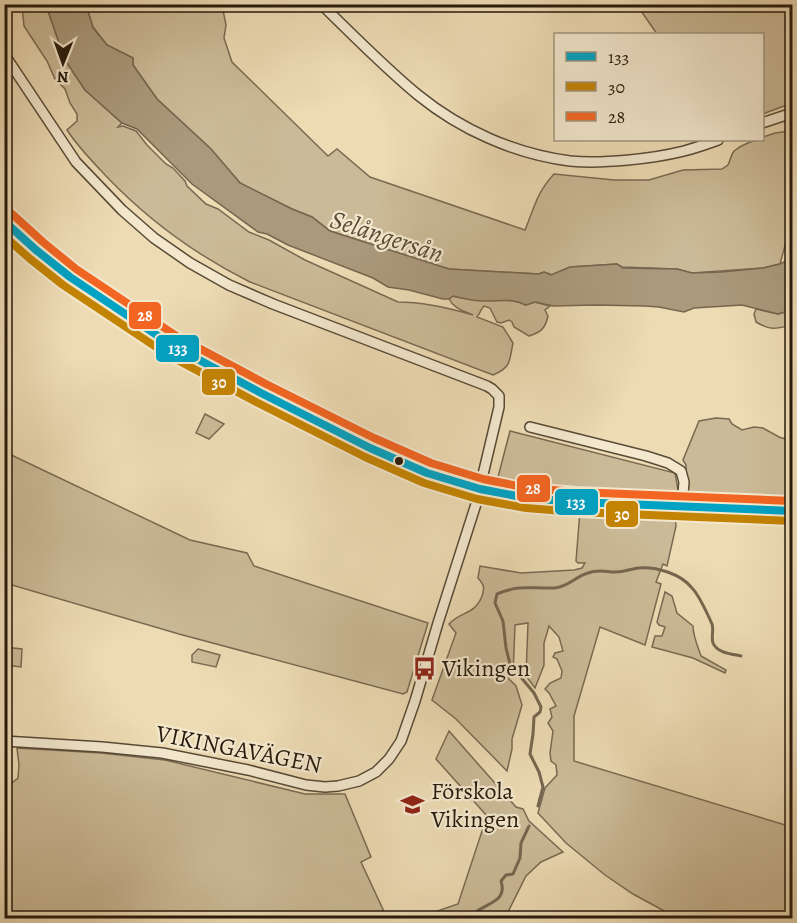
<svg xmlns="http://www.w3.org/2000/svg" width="797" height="923" font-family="Alegreya,serif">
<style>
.green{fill:#cbba97;stroke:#796a52;stroke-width:1.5}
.water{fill:#aa997b;stroke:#76664f;stroke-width:1.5}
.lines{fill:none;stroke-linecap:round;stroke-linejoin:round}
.stream{stroke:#76664f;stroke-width:3}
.street-casing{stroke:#584a36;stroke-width:12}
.secondary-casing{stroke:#271a0c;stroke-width:16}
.street{stroke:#f3e8ce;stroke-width:9}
.secondary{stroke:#f3e8ce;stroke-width:14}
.bus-1-casing{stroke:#f3e8ce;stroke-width:12}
.bus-2-casing{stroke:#f3e8ce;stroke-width:12}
.bus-3-casing{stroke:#f3e8ce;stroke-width:12}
.bus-1{stroke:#02a2c4;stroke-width:8}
.bus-2{stroke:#c38303;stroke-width:8}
.bus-3{stroke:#f26522;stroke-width:8}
.bus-dot{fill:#271a0c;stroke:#f3e8ce;stroke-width:2}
.labels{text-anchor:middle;stroke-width:4.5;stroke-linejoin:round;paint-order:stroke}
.poi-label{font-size:24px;fill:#271a0c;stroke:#f3e8ce;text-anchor:start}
.street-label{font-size:24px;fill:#271a0c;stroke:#f3e8ce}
.water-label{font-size:26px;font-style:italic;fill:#5b4d38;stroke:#f3e8ce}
.line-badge{stroke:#f3e8ce;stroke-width:2}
.badge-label{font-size:16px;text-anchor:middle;font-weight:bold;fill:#fff}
</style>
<rect width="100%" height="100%" fill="#eddbb4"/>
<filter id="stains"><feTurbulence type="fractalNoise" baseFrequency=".00333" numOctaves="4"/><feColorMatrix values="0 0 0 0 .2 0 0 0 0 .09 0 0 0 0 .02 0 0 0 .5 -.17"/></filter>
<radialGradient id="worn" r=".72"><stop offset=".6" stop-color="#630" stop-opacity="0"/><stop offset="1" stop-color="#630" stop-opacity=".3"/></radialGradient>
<g class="green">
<path d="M21,5h25l19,55 20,30 37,33 -4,4 5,-1 13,5 11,14 19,19 7,4 12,13 2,5 19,18 12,5 31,23 20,8 36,20 93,42c26,0 51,6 75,13 -8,-4 -19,-6 -24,-16l4,-3c24,7 51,-1 73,9l9,-3 15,4 -5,4 3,6c-3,13 -7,16 -19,20l-15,-9 -2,-5 -3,-2 -8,3 -4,-1 -7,-14 -6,-2c-3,3 -4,7 -7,11l26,10 10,16c-4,18 -1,24 -20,32l-243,-93c-56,-28 -102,-62 -144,-106 -14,-15 -28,-29 -39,-46l10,-9v-7l-7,-11 -5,-14 -10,-10 -8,-18 -23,-35 -2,-20z"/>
<path d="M86,5h136l4,20 -2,13 8,24 96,94 9,-7 33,28 155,53c10,-24 11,-36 29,-56l60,6h35l34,-10 39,-1 6,-4c2,-4 3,-10 6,-14 7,-6 19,-11 28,-11l1,-3 12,-4 16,-2h1v89l-12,44 -17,4 -71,5 -15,-4 -55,-2 -5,-3 -47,3 -18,8 -8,-3 -5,2 -90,-5 -119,-38 -18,-14 -20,-8 -52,-26 -29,-34 -54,-50 -24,-34v-7l-26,-13 -14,-18z"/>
<path d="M637,5h155v98l-29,11 -1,-80h-105z"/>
<path d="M756,309l22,5 14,-4v15c-16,4 -21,6 -36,-3l-2,-8z"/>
<path d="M205,414l19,10 -15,15 -13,-6z"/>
<path d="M716,418l13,1 3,5 10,6 12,-3 9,1 16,9 13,4v60l-106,-7v-29l-3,-5 16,-39z"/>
<path d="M510,431l165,42 4,22 -97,-5 -72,-8 -12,-5z"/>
<path d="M5,452l185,88 57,13 7,13 174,57 -21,69 -4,2 -224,-60 -174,-51z"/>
<path d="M580,511l34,6h34l27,-2 1,11 -9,40 -4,-2 -7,18 5,2 -16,61 -45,-18 -26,89v45l218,66v91h-115l-44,-24 -28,-19 -39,-32 -28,-30 7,-25 12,-13 -1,-10 -5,-4 -1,-8 3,-22 -5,-8 4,-6 -2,-8 6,-3 -7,-13 -4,-4 5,-6 11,-5 1,-7 -5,-12 -4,-2 2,-4 8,-2 -4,-14 -10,-11 -5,17v22l-9,23 -9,-12 2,-53 -13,2 -2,50 -12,-8 1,5 14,14 6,19 -10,34v10l-5,22 -51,-52 -24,-19 24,-67 -7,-9c12,-13 26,-9 33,-28 3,-9 2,-11 -4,-18l2,-12 41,7 53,-3 8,-2 3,-5h-7l-2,-2z"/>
<path d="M665,592l7,4 5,17 16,13c0,10 5,21 8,30l25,14 -1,3 -32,-15 -41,-11 3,-11h7l3,-9 -6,-2 -2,-3z"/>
<path d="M4,647l18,2 -1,18 -16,-2z"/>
<path d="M198,649l22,6 -4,12 -24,-5v-7z"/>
<path d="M449,731l67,76 7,2 6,12 34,31 -22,10 -15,14 -21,42h-88l41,-14 29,-88 -51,-57z"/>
<path d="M17,748l84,5 64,7 140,34h40l26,63 -10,5 26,56h-382v-133l3,1 10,-8 1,-13z"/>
</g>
<path class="water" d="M46,5h40l7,23 14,17 26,13v7l24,34 54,50 29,34 52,26 20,8 18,14 119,38 90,5 5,-2 7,3 19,-8 47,-3 6,4 54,1 15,4 29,-1 42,-4 17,-4 12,-6v52l-14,4 -36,-9 -48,3 -10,4 -25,-5 -14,-1 -50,-1 -42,1 -18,-4 -9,3c-17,-8 -26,-3 -43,-4 -11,0 -20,-3 -30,-5l-4,3h-6l-34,-9 -21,-3 -15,-9 -85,-33 -21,-11 -9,-2 -66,-48 -55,-55 -15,-6 -37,-33 -20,-30z"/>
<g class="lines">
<g class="stream">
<path d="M538,806l5,-19 -4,-15 -9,-18 3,-20 1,-17 6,-5 1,-5 -7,-14 -24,-29 -4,-16 -3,-27 -8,-18 2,-9c24,-10 35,-5 58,-6 15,-2 21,-12 33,-15 10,-4 18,-1 28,-1 7,0 15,-3 22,-4 18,-2 43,6 54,20 7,7 16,27 20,36 2,6 -1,13 1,19 4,10 19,11 28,13"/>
<path d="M475,918l2,-7c14,-9 30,-11 24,-30l5,-6 7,-1 7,-16 1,-15 8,-17"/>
</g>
<defs>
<g id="street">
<path d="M321,4c32,31 63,63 97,91 43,35 97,59 152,66 33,3 82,-2 114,-10 11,-3 23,-7 34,-11"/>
<path d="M4,54l72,108 46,48 32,28 36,25 39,22 44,19 214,82 5,3 7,7v11l-23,97 -38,119 -23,78 -14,40 -12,18 -13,13 -17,9 -21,5 -13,1 -19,-2 -58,-15 -86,-17 -60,-6 -98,-6"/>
<path d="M762,123l30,-10"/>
<path d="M530,427l116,29 22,7 13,8 3,11 -2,24"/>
</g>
<path id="secondary" d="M4,221l32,29 34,27 103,69 88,47 109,55 57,25 53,16 47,9 49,4 216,9"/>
</defs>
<use href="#street" class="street-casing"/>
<use href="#secondary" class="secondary-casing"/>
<use href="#street" class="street"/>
<use href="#secondary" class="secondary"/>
<defs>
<path id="bus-1" d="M4,221l32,29 34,27 103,69 88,47 109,55 57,25 53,16 47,9 49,4 216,9"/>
<path id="bus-2" d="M4,236l25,22 34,27 105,70 88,47 109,55 59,26 53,16 49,9 50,4 216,9"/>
<path id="bus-3" d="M11,213l32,29 33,27 102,68 88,47 108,54 57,25 52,16 45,9 49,4 215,9"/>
</defs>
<use href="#bus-1" class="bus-1-casing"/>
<use href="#bus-2" class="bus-2-casing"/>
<use href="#bus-3" class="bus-3-casing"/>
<use href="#bus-1" class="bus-1"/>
<use href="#bus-2" class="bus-2"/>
<use href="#bus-3" class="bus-3"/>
</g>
<defs>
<symbol id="bus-bare" viewBox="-9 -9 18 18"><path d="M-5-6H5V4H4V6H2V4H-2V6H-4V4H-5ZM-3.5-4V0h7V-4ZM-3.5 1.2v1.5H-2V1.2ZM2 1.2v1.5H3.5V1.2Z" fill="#8f2418" stroke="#f3e8ce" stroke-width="2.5" paint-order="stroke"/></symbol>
<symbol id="school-bare" viewBox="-9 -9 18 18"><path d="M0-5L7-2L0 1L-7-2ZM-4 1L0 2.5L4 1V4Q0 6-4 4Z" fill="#8f2418" stroke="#f3e8ce" stroke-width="2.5" paint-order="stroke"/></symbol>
</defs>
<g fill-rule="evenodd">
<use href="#bus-bare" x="408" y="652" width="33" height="33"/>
<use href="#school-bare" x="396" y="788" width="33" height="33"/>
</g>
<circle class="bus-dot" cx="399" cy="461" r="5"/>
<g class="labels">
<g class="poi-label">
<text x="442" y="676">Vikingen</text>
<text x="431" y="799">Förskola<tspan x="431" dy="28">Vikingen</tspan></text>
</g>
<g class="street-label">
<text transform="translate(239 749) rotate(11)" y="8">VIKINGAVÄGEN</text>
</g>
<g class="water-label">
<text transform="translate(387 236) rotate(18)" y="9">Selångersån</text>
</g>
</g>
<g class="line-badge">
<rect x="128" y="301" width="34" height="29" rx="6" fill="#f26522"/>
<rect x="155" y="334" width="45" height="29" rx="6" fill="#02a2c4"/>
<rect x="201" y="368" width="35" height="28" rx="6" fill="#c38303"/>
<rect x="516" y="474" width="35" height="29" rx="6" fill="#f26522"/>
<rect x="554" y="488" width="45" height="28" rx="6" fill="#02a2c4"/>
<rect x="605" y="500" width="34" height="28" rx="6" fill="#c38303"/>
</g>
<g class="badge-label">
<text x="145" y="321">28</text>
<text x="178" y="354">133</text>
<text x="219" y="388">30</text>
<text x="533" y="494">28</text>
<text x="576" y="508">133</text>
<text x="622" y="520">30</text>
</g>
<rect width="797" height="923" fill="none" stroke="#eddbb4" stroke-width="24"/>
<rect x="6" y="6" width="785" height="911" fill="none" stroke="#271a0c" stroke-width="3"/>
<rect x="12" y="12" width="773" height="899" fill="none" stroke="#271a0c" stroke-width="1.5"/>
<rect x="554" y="33" width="210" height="108" fill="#f3e8ce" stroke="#a19680" stroke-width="1.5"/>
<rect x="566" y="52" width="30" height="9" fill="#02a2c4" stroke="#a19680" stroke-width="1.5"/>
<text x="608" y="63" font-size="18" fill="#271a0c">133</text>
<rect x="566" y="82" width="30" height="9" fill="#c38303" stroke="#a19680" stroke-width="1.5"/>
<text x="608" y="93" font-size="18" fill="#271a0c">30</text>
<rect x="566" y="112" width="30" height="9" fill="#f26522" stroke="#a19680" stroke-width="1.5"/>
<text x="608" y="123" font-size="18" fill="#271a0c">28</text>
<g transform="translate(63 63) rotate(181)" stroke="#f3e8ce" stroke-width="4.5" paint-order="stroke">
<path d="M0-4.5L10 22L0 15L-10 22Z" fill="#271a0c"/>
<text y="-9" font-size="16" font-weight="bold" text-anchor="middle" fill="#271a0c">N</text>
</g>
<rect width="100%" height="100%" filter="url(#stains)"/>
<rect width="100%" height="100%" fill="url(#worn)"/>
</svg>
